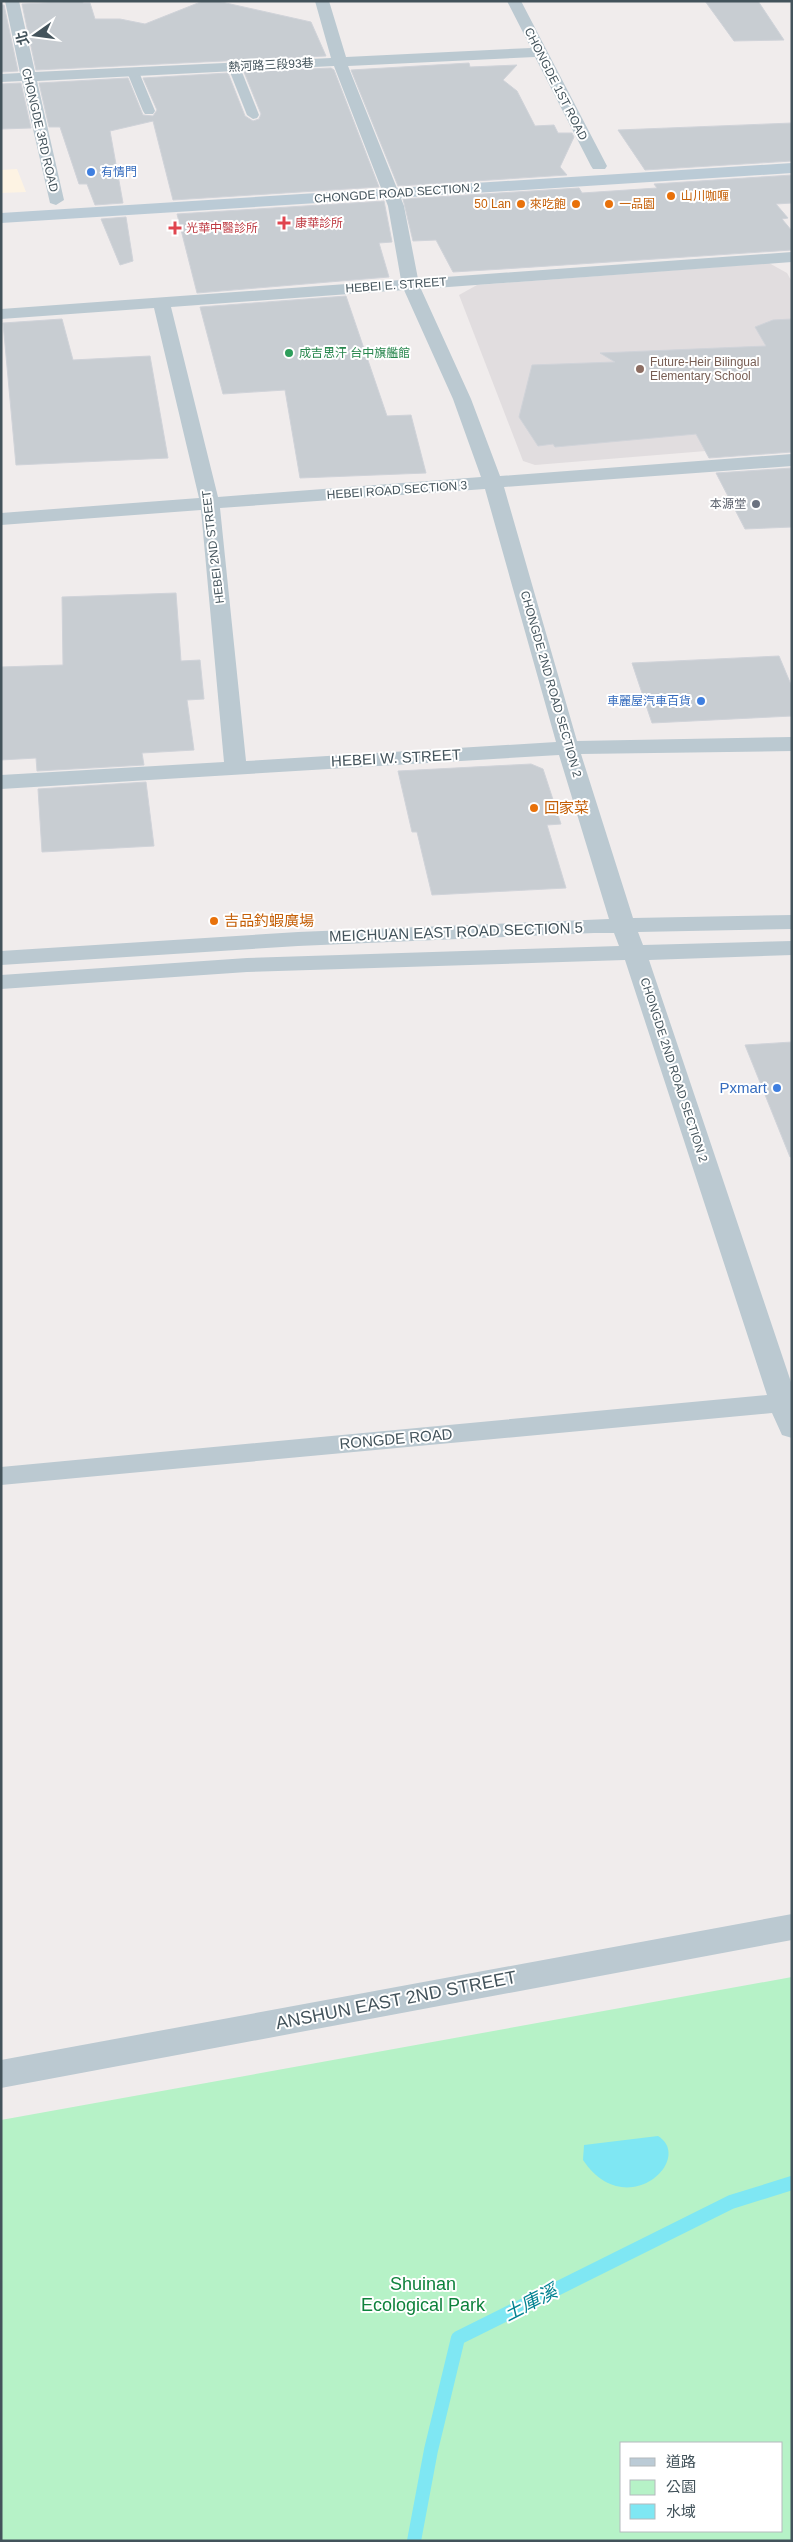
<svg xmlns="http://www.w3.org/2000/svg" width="793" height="2542" font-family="Arial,'Noto Sans TC',sans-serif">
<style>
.commercial{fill:#fdf3e3}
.education{fill:#e1dddf}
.green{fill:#b6f2c7;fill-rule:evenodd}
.water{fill:#7fe7f3}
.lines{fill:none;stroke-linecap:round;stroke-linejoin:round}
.stream{stroke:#7fe7f3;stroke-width:14}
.building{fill:#c8cdd2;stroke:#d0d3d9}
.service{fill:#bbc9d1;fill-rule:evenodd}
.minor{fill:#bbc9d1;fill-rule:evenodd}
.secondary{fill:#bbcbd6;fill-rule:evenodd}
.shop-dot{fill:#3f7fe0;stroke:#fff;stroke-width:2}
.food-dot{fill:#e8710a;stroke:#fff;stroke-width:2}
.health-dot{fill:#e0444e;stroke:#fff;stroke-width:2}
.leisure-dot{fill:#2e9e5b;stroke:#fff;stroke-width:2}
.education-dot{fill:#8d6e63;stroke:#fff;stroke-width:2}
.worship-dot{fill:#6b7280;stroke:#fff;stroke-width:2}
.labels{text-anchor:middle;stroke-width:4;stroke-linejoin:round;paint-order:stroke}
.far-street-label{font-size:12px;fill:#43535b;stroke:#fff}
.far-shop-label{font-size:12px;fill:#366cbe;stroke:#fff;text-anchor:start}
.far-food-label{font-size:12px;fill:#c56008;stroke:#fff;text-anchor:start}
.far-health-label{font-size:12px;fill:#be3a42;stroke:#fff;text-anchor:start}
.far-leisure-label{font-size:12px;fill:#27864d;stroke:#fff;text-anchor:start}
.far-education-label{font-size:12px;fill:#785e54;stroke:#fff;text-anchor:start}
.far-worship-label{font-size:12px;fill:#5b616d;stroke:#fff;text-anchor:end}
.street-label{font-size:15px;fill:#43535b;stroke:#fff}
.food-label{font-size:15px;fill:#c56008;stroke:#fff;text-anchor:start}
.shop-label{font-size:15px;fill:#366cbe;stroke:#fff;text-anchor:end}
.near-street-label{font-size:18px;fill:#43535b;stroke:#fff}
.near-park-label{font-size:18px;fill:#0e823c;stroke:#fff}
.near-water-label{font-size:19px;font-style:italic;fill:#038392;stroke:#fff}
</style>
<rect width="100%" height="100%" fill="#f0ecec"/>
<path class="commercial" d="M17,169l9,23 -25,1v-23z"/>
<path class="education" d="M769,263l18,10 5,9v162l-257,21 -12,-4 -64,-166 18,-10z"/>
<path class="green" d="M792,1977v564h-791v-421zM622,2443h160v88h-160z"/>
<path class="water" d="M658,2136c37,23 -32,88 -75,24l1,-15z"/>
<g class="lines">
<path class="stream" d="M414,2541l17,-91 27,-112 273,-136 61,-19"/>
</g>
<g class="building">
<path d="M83,1v2h7l5,16h25l25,5 58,-23h14l94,21 15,34 -290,14 -14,-66z"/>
<path d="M705,1h53l26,39 -50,1z"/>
<path d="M1,5h3l14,66 -17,1z"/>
<path d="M469,63l1,4 47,-2 -14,15 14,11 18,35 19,-1 4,8h14l2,4 -14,30 7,8 -169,11 -47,-116z"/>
<path d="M331,68l3,2 45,117 -206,13 -20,-79 -43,10 13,72 -28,2 -8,-21h-8l-19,-57h-11l-10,-44 89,-5 15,37 10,1 4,-6 -14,-32 85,-5 17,43 8,5 6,-2 2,-5 -17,-42z"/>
<path d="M21,83l10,45 -30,1v-45z"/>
<path d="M792,123v38l-147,9 -27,-40z"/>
<path d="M792,175v28l-16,1 12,14 -6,1 10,12v19l-289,19 -50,3 -17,-32 -23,1 -10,-42 176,-11 3,5 75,-5 -3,-4z"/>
<path d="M384,201l8,41 -13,1 10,34 -192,16 -20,-79z"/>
<path d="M126,217l7,44 -13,4 -19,-46z"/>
<path d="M346,296l41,120 24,-1 15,58 -126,5 -15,-88 -62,4 -23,-87z"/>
<path d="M62,319l11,41 77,-4 18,102 -152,7 -13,-142z"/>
<path d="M792,319v133l-83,6 -13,-24 -141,13 -2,-3 -15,2 -19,-29 13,-52 83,-3 -15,-9 166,-7 -11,-19 18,-7z"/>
<path d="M792,468v59l-47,2 -29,-56z"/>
<path d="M176,593l5,68 19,-1 4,39 -17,1 7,50 -52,3 2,12 -107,6 -1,-13 -35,2v-93l62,-2 -1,-68z"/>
<path d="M779,656l13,31v29l-140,7 -20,-60z"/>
<path d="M531,764l12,5 18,55 -14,1 19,63 -134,7 -15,-63h-5l-14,-61z"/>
<path d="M146,782l8,64 -112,6 -4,-63z"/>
<path d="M792,1042v115h-2l-45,-112z"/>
</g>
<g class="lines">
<g class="service">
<path d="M234,63l6,4 19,48 -2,3 -4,1 -6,-4 -19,-48z"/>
<path d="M133,68l6,4 16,39 -2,3h-8l-2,-3 -16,-39z"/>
</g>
<g class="minor">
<path d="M5,1h14l16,71 296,-14 -16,-57h14l17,56 185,-9 -24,-47h14l86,165 -2,3h-12l-2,-3 -56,-109 -187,9 56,140 14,73 374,-27v10l-371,27 50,110 29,77 292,-22v12l-288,21 73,254 215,-4v14l-211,3 52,164 159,-3v14l-154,3 5,13 149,-4v14l-143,5 143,425v53l-10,-3 -10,-22 -771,72v-18l766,-72 -142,-435 -378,12 -246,17v-14l246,-17 372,-12 -5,-13h-20l-296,13 -297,19v-14l297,-19 311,-13 -50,-164 -558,34v-14l223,-13 -23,-252 -200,15v-12l198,-15 -45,-190 -153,11v-10l400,-29 -13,-74 -54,-140 -297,15 27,119 -8,5 -6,-2 -28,-122 -21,1v-8l19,-1zM404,290l49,109 28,78 -263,20 -47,-190zM485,489l71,253 -310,19 -26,-253z"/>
<path d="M792,1914v26l-791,148v-28z"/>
</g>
<path class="secondary" d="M792,163v10l-791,50v-10z"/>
</g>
<g class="shop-dot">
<circle cx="91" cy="172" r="5"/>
<circle cx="701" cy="701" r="5"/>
<circle cx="777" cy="1088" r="5"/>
</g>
<g class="food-dot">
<circle cx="671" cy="196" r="5"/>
<circle cx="521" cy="204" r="5"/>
<circle cx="576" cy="204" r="5"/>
<circle cx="609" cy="204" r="5"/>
<circle cx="534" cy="808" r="5"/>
<circle cx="214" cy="921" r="5"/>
</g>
<g class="health-dot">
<path d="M281.5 215.5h5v5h5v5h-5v5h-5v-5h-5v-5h5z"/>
<path d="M172.5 220.5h5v5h5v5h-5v5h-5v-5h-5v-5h5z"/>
</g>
<circle class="leisure-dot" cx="289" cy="353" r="5"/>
<circle class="education-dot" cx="640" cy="369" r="5"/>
<circle class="worship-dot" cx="756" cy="504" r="5"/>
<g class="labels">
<g class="far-street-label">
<text transform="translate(271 65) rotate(-3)" y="4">熱河路三段93巷</text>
<text transform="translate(556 84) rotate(63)" y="4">CHONGDE 1ST ROAD</text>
<text transform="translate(40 130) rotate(77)" y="4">CHONGDE 3RD ROAD</text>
<text transform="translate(397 193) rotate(-4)" y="4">CHONGDE ROAD SECTION 2</text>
<text transform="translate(396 285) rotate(-4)" y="4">HEBEI E. STREET</text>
<text transform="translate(397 490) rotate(-4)" y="4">HEBEI ROAD SECTION 3</text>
<text transform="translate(213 547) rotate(-97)" y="4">HEBEI 2ND STREET</text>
<text transform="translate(551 684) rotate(74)" y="4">CHONGDE 2ND ROAD SECTION 2</text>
<text transform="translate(674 1070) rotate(72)" y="4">CHONGDE 2ND ROAD SECTION 2</text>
</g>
<g class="far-shop-label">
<text x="101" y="176">有情門</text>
<text x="691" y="705" text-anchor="end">車麗屋汽車百貨</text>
</g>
<g class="far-food-label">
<text x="681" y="200">山川咖喱</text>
<text x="511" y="208" text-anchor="end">50 Lan</text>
<text x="566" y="208" text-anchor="end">來吃飽</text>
<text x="619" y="208">一品園</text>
</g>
<g class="far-health-label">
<text x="295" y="227">康華診所</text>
<text x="186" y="232">光華中醫診所</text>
</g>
<g class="far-leisure-label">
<text x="299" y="357">成吉思汗 台中旗艦館</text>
</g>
<g class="far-education-label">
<text x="650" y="366">Future-Heir Bilingual<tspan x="650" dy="14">Elementary School</tspan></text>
</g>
<g class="far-worship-label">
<text x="746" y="508">本源堂</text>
</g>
<g class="street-label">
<text transform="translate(396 758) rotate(-3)" y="5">HEBEI W. STREET</text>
<text transform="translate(456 932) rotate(-2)" y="5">MEICHUAN EAST ROAD SECTION 5</text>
<text transform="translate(396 1439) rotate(-5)" y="5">RONGDE ROAD</text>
</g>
<g class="food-label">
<text x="544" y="813">回家菜</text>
<text x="224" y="926">吉品釣蝦廣場</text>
</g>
<g class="shop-label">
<text x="767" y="1093">Pxmart</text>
</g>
<g class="near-street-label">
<text transform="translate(396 2000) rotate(-11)" y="6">ANSHUN EAST 2ND STREET</text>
</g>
<g class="near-park-label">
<text x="423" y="2290">Shuinan<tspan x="423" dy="21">Ecological Park</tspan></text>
</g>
<g class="near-water-label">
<text transform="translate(530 2302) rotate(-27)" y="7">土庫溪</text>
</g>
</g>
<rect width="793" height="2542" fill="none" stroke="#43535b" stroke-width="5"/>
<rect x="620" y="2442" width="162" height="90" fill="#ffffff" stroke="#b4babd"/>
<rect x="630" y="2458" width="25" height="8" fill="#bbcbd6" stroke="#b4babd"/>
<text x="666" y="2467" font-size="15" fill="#43535b">道路</text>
<rect x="630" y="2480" width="25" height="15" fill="#b6f2c7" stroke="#b4babd"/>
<text x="666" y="2492" font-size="15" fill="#43535b">公園</text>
<rect x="630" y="2504" width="25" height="15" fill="#7fe7f3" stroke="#b4babd"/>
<text x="666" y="2517" font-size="15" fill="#43535b">水域</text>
<g transform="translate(35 35) rotate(256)" stroke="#ffffff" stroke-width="4" paint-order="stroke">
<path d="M0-4L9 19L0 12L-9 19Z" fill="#43535b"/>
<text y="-8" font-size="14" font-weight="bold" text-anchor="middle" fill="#43535b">北</text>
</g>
</svg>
